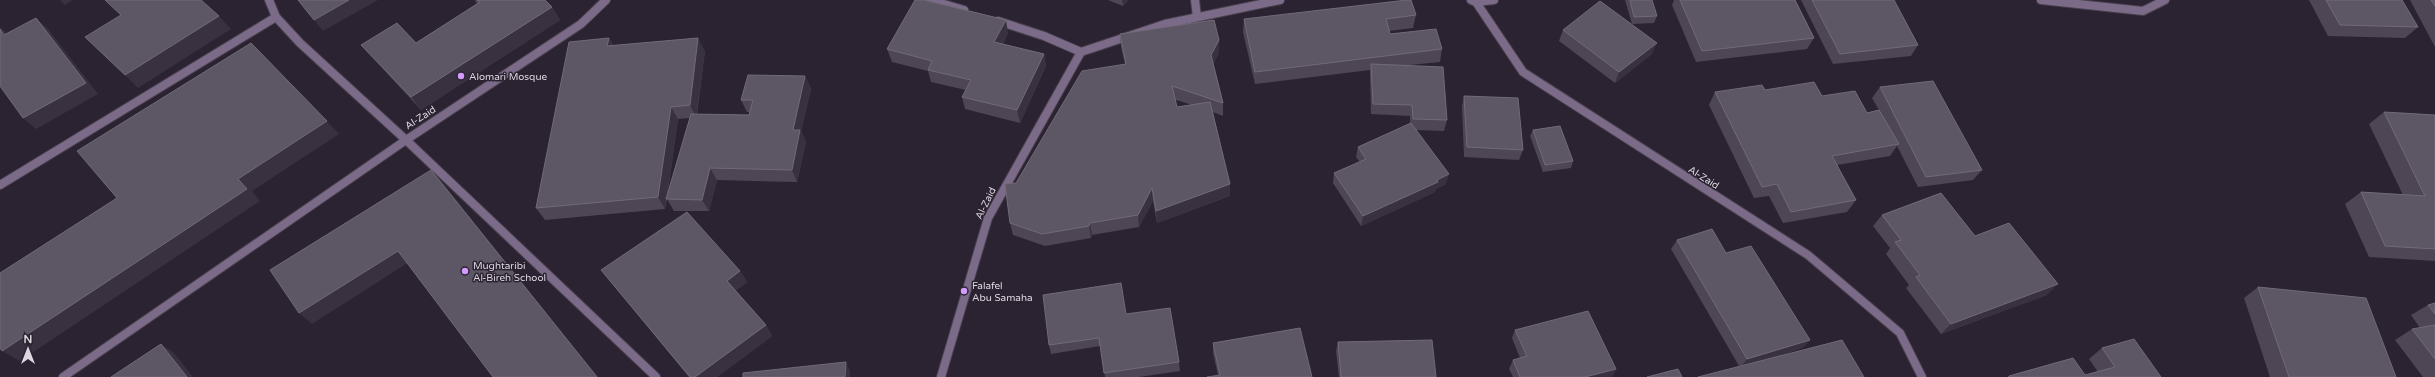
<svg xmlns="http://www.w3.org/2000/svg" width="2435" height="377" font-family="'Varela Round',sans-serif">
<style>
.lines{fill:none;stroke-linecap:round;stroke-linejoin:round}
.minor-casing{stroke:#47404d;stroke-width:10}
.minor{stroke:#7b6b88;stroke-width:8}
.wall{fill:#4e4654;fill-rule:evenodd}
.shaded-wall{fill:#393140}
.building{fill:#5d5664;stroke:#716a77}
.poi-dot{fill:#d39cfc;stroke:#2b2331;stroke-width:1.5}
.labels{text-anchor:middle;stroke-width:3;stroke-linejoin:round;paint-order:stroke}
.poi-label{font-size:10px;fill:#dcd7e0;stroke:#2b2331;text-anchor:start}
.street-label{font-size:10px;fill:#dcd7e0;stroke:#2b2331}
</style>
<rect width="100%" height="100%" fill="#2b2331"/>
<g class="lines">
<defs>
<g id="minor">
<path d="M269,0l7,17 24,26 106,97 250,237"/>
<path d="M930,0l34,10"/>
<path d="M1195,0l2,17"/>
<path d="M1471,0l5,2 47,70 285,183 92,78 22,44"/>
<path d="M2041,0l102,11 22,-11"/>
<path d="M1476,2l18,-2"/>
<path d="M998,21l46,15 37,16 84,-28 115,-24"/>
<path d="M0,185l276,-168"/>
<path d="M63,377l343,-237 175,-116 25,-24"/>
<path d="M941,377l47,-159 93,-166"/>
</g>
</defs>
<use href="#minor" class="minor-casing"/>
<use href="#minor" class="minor"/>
</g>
<g class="wall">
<path d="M475,0h70l7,7 8,13 -139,90 -49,-53 -11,-12 55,-2 61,-39z"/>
<path d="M1108,0h20l-5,6z"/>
<path d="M1625,0h27l5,16 -3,7 -22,1z"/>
<path d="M1674,0h121l19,38 -7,11 -111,13 -24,-57z"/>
<path d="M1801,0h93l24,45 -7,11 -78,8z"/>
<path d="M2309,0h93l16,27 -13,11 -77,-2z"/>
<path d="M2410,0h25v47z"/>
<path d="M1416,15l-3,13 -24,3 1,3 52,15 -2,13 -30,3 37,55 -3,11 -28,-1 30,54 -10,5 -1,3 -74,34 -28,-43 1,-10 26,-11 -4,-5 2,-10 52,-23v-8l-39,-2 -1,-39v-5l-115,14 -12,-52 1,-13z"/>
<path d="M1563,30l89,24 -37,29 -56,-42z"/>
<path d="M1008,33l-5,11 41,10 2,12 -26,57 -55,-14 -3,-12 4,-7 -35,-8 -3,-11 -36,-9 -5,-13z"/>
<path d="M1120,34l99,6v13l-6,11 10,39v13l-10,-4 17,72v12l-73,27 -4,-22 -14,26 -47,8 -1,3 -46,8 -32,-11 -3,-12 6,-40 109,-119 -4,-17zM1175,100l5,1 12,4 -15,2z"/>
<path d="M609,38l4,7 92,6 -8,63 52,1 1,-3h-3l-6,-12 64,-24 6,13 -10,42 5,11 -9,40 -80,-2 -8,31h-35l-7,-12 -2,10 -120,11 -9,-12zM690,118l-23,80 11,-79z"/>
<path d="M1880,87l102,83 -9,10 -55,7 -21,-41 -7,10 -53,9 19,35 -9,12 -64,11 -14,-27 -15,2 -45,-93 6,-13 50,-2 57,6 45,17 12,-3 -7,-12z"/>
<path d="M1464,96l59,54 -4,10 -55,-3 -2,-51z"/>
<path d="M2384,112l51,3v146l-66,-4 -24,-53 16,-12 42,3 -34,-71z"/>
<path d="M1533,130l40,31 -2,7 -28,4 -13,-36z"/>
<path d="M1882,215l93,21 72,59 -106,39 -35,-46 3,-3 -23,-31 4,-6 -17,-22z"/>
<path d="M1677,240l49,13 84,87 -8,8 -36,12 -27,6 -68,-117z"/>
<path d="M601,270l139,1 7,11 -12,9 31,34 6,11 -55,41h-28z"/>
<path d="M2258,287l138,90h-126l-26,-79z"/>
<path d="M2435,303v74h-12l-28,-37 17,-11 8,-1 -9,-13 17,-10z"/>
<path d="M1126,314l53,48 1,9 -41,6h-34l-5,-31 -49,8 -2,-9z"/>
<path d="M1515,330l101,39 -4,8h-99l-4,-8 4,-9 7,-2 -8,-20z"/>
<path d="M1338,342l98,35h-97l-3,-26z"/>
<path d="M1213,343l99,34 -94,-2 -5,-22z"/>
<path d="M2102,348l59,29h-153l1,-1 76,-1 13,-3 -9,-13z"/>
</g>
<g class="shaded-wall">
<path d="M60,0h13l-8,5z"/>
<path d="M349,0h29l-55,31 -9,-11z"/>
<path d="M1122,0h6l-5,6z"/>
<path d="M552,7l8,13 -139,90 -10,-13z"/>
<path d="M219,16l12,13 -93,59 -13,-13z"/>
<path d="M36,18l12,11 50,65 -62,35 -13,-11z"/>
<path d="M1006,20l2,13 -11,22 -3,-13z"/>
<path d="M0,27l10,9 -6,-1 -4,-6z"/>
<path d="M609,38l7,13 -9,-5z"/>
<path d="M698,38l7,13 -9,66 -6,-12z"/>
<path d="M1219,40v13l-8,16v-14z"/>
<path d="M1657,43l-5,11 -37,29 4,-11z"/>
<path d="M1044,54l2,12 -26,57 -3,-13z"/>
<path d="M805,76l6,13 -10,42 5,11 -9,40 -5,-12 1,-40z"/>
<path d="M671,107l7,12 -13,90 -7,-12z"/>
<path d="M327,121l12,13 -87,57 8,10 -240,160 -18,-10 236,-172z"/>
<path d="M710,168l7,12 -8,31 -7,-11z"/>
<path d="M431,170l11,12 156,195h-1z"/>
<path d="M1449,174l-3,10 -10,5 -1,3 -74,34 2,-10 74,-36z"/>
<path d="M1230,184v12l-73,27 -1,-12z"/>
<path d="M1152,188l1,13 -14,26 -1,-12z"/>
<path d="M1090,223l2,12 -1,3 -2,-12z"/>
<path d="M398,251l11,11 -97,62 -13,-11z"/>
<path d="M740,271l7,11 -14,10 -6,-11z"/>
<path d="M2058,284l-11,11 -106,39 10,-10z"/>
<path d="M766,325l6,11 -55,41h-22z"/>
<path d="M1810,340l-8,8 -62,20 7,-9z"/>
<path d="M161,344l13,9 19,24h-6z"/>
<path d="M846,362l4,9v6h-5z"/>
<path d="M1616,369l-4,8h-27z"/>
</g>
<g class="building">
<path d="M105,0h96l18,16 -94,59 -40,-38 36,-22z"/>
<path d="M298,0h51l-35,20z"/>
<path d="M477,0h68l7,7 -141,90 -50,-52 36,-22 19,20 64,-41z"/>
<path d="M915,0h9l82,20 -12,22 50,12 -27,56 -55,-13 9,-17 -43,-10 4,-9 -45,-12z"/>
<path d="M1407,0h4l5,15 -30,4 4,15 46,-5 6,20 -187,23 -11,-53z"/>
<path d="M1630,0h22l5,16 -23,1z"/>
<path d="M1680,0h115l19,38 -112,13z"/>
<path d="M1812,0h82l24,45 -78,9z"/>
<path d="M2326,0h76l16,27 -78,-2z"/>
<path d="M2431,0h4v6z"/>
<path d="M1600,1l57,42 -38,29 -56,-42z"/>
<path d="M36,18l50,65 -63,35 -23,-32v-57l4,6z"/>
<path d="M1214,20l5,20 -8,15 12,48 -51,-17 5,21 33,-5 20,82 -74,27 -4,-23 -14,27 -48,8 -1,3 -47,8 -32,-11 -5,-39 11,-1 66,-112 44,-7 -6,-30z"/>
<path d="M609,38l-2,8 91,-8 -8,67 -19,2 -13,90 -122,11 33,-166z"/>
<path d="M251,43l76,78 -89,58 9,10 -245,162 -2,-3v-75l117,-75 -40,-47z"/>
<path d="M1371,64l72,3 4,53 -34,-1 -1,-14 -39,-1z"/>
<path d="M748,75l57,1 -12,54h7l-8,40 -82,-2 -8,32 -36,-1 25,-85 58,1 4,-15h-12z"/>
<path d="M1933,81l49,89 -56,7 -46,-90z"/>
<path d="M1814,82l8,14 33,-5 12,22 12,-3 20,34 -67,12 24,44 -65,12 -14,-28 -15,3 -47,-95 47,-7 3,5z"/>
<path d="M1464,96l54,2 5,52 -56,-3z"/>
<path d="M2384,112l51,3v134l-50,-3 -24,-54 64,4z"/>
<path d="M1411,123l38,51 -12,6 1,2 -75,34 -29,-43 32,-14 -8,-12z"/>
<path d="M1560,126l13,35 -28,4 -12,-35z"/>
<path d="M431,170l166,207h-104l-95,-126 -99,62 -29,-43z"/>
<path d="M1941,193l34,43 34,-13 49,61 -107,40 -35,-47 4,-2 -25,-33 6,-2 -19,-25z"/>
<path d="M687,212l53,59 -13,10 39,44 -71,52h-5l-89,-107z"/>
<path d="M1712,229l14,24 25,-7 59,94 -63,19 -70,-119z"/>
<path d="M1121,283l5,31 44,-6 9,54 -75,11 -5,-35 -50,7 -6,-50z"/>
<path d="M2258,287l108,11 30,79h-107z"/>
<path d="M2435,303v11l-7,-9z"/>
<path d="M1588,311l28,58 -31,8h-65l-7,-17 14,-4 -12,-26z"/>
<path d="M2435,325v34l-23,-30z"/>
<path d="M1300,328l12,49h-105l13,-2 -7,-32z"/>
<path d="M2134,339l27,38h-152v-1l64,-18 12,17 30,-8 -13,-19z"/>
<path d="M1432,340l4,37h-95l-3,-35z"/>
<path d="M1842,340l22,37h-166z"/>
<path d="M161,344l26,33h-76z"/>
<path d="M846,362l-1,15h-102v-4z"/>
<path d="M1678,369l4,8h-35z"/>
</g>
<g class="poi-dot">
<circle cx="461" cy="76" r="4"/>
<circle cx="465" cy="271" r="4"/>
<circle cx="964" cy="291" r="4"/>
</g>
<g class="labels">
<g class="poi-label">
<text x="469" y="80">Alomari Mosque</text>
<text x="473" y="269">Mughtaribi<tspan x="473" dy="12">Al-Bireh School</tspan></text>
<text x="972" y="289">Falafel<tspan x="972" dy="12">Abu Samaha</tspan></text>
</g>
<g class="street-label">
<text transform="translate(420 117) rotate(-33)" y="4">Al-Zaid</text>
<text transform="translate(1704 177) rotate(32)" y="4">Al-Zaid</text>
<text transform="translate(985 203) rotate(-64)" y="4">Al-Zaid</text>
</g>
</g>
<g transform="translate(28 349)" stroke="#2b2331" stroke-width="3" paint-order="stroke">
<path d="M0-3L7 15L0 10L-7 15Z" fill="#dcd7e0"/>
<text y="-6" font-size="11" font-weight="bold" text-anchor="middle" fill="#dcd7e0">N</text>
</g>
</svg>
